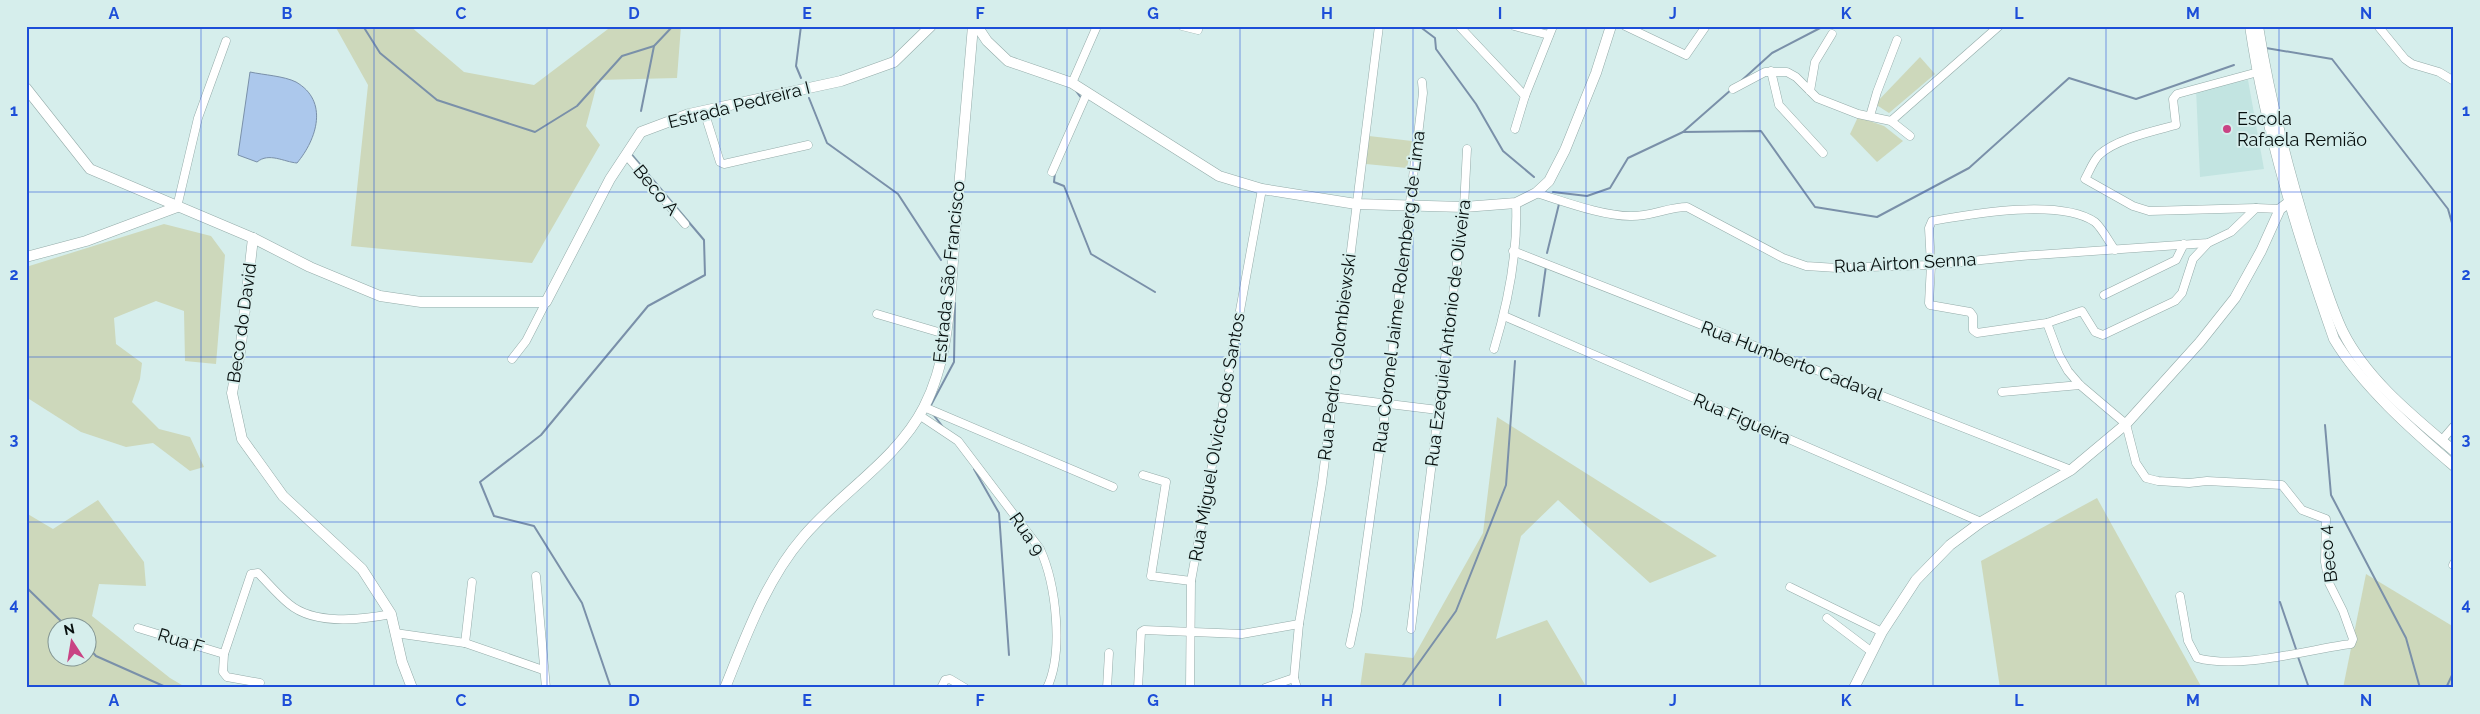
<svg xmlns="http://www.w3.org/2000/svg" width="2480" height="714" font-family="Raleway,sans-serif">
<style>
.built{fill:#c2e4e1}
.green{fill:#cdd8bb;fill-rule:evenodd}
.water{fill:#acc8ec;stroke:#7a90a9}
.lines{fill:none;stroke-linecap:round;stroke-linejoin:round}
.stream{stroke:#7a90a9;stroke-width:2}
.street-casing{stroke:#94aba9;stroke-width:9}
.secondary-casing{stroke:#94aba9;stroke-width:11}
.street{stroke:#fff;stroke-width:8}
.secondary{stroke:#fff;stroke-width:10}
.grid{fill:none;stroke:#1d4ed8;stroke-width:1;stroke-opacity:0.55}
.poi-dot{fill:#c94384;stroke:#d6eeec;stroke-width:2}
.labels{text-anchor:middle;stroke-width:4;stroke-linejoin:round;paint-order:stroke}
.street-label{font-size:18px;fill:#070f0e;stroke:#d6eeec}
.poi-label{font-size:18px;fill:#070f0e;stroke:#d6eeec;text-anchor:start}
.neatline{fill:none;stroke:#1d4ed8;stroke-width:2}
.grid-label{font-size:16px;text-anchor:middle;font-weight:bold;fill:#1d4ed8}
</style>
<rect width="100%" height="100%" fill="#d6eeec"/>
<path class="built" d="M2248,80l16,89 -64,8 -4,-88z"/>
<g class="green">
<path d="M335,26h75l54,46 70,13 78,-59h69l-4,52 -79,2 -12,46 14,19 -68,118 -181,-17 17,-161z"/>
<path d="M1920,57l15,17 -46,39 -14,-9z"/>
<path d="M1858,117l26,9 19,15 -26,21 -27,-28z"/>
<path d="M1369,136l43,5 -5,27 -41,-4z"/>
<path d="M164,224l47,12 14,19 -9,109 -31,-3 -1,-50 -28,-10 -42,17 2,26 26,19 -2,16 -8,23 27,27 31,8 14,30 -14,4 -37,-28 -27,4 -45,-15 -55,-35v-130z"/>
<path d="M1497,417l220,139 -67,27 -92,-83 -37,36 -25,103 51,-19 40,68h-227l5,-35 48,5 70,-125z"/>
<path d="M2097,498l105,190h-202l-19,-127z"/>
<path d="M98,500l46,62 2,24 -47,-2 -7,32 78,62 17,10h-161v-175l27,16zM88,626v30h-30v-30z"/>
<path d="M2366,574l88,53v61h-111z"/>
</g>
<path class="water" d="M250,72c14,3 34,4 46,10 33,19 21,57 1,81 -13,-1 -28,-11 -40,-1l-19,-7z"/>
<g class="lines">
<g class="stream">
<path d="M363,26l17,27 57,47 98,32 42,-26 45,-50 32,-10"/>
<path d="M801,26l-5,40 5,12"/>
<path d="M1419,26l16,12 1,11 40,55 27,47 31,26"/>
<path d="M2266,48l66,11 116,150 6,21"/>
<path d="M1741,81l31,-28 52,-27"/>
<path d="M1076,91l6,8"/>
<path d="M809,98l18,45 71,51 43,66"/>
<path d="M641,111l13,-65 19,-20"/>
<path d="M1683,132l78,-1 54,76 62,10 92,-49 100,-90 67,21 98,-34"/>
<path d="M1055,172l-1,10 10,4 27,68 64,38"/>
<path d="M1553,192l34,4 23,-8 18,-30 55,-26 49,-43"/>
<path d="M1547,253l12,-49"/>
<path d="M1539,316l7,-50"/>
<path d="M930,407l24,-45 1,-59"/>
<path d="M932,413l11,14"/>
<path d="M2325,425l6,70 75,143 14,50"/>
<path d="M974,469l25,44 10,142"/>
<path d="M26,587l40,39"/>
<path d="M2280,602l17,50"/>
<path d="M88,647l8,9 72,32"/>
<path d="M2298,657l11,31"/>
<path d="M611,688l-29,-85 -48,-77 -40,-10 -14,-34 61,-47 107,-129 57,-31 -1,-35 -72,-85"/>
<path d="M1401,688l55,-77 50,-126 9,-124"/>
<path d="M2446,688l8,-17"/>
</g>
<defs>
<g id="street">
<path d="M1182,26l16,4"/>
<path d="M1459,26l66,70"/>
<path d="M1514,26l35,9"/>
<path d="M1625,26l61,29 20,-29"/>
<path d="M2378,26l27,33 7,5 27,8 15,9"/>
<path d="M1771,71l8,34 44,48"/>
<path d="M1072,83l25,-57"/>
<path d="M1733,89l32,-17h22l9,5 21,21 41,16 33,7 19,15"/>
<path d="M1810,91l5,-29 17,-28"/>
<path d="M704,111l16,51 4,2 84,-19"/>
<path d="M1870,116l7,-24 20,-52"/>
<path d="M1891,121l108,-95"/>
<path d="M1515,129l10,-33 28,-70"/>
<path d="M626,155l59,69"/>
<path d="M1052,172l35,-79"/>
<path d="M1536,193c27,8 66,23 94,23 19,1 38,-9 57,-9l96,51 23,8 31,2 94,-3 90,-9 187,-13 23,-11 25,-24 24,1"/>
<path d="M177,207l21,-89 28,-77"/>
<path d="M2256,208l-107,3 -16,-5 -48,-27c4,-7 8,-18 14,-24 17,-16 55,-24 77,-30l-3,-26 4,-5 81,-22"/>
<path d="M2115,250c-6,-8 -13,-22 -20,-28 -35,-24 -123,-8 -163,-1l-3,7 2,37 -2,38 1,2 40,7 3,4v14l4,3 70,-10 35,-12 13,21 8,3 72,-34 7,-8 11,-34 15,-16"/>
<path d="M1513,251l558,219"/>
<path d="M2104,295l72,-35 8,-16"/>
<path d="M877,314l68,20"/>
<path d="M1504,316l477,206"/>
<path d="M2047,323l12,32 9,16 12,14 46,39 10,39 10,15 12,3 31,2 18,-2 75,4 20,25 24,9 -1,43 4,21 14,28 10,28 -2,5 -8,1c-43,7 -105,24 -146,13l-9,-17 -8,-45"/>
<path d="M1494,349c14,-46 24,-98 22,-146"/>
<path d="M512,359l14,-18 20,-39"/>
<path d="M2002,392l78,-7"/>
<path d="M1332,397l106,13"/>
<path d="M924,407l189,80"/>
<path d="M919,415l39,26 82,108c16,35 24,103 7,139"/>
<path d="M2442,440l12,-14"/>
<path d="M1143,475l23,7 -15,94 40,5"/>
<path d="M2453,565l1,-2"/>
<path d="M536,576l10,112"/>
<path d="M1790,587l92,45"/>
<path d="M1827,618l45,34"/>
<path d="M138,628l86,26"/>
<path d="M1411,629l53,-422 3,-58"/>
<path d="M395,633l70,10 78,27"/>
<path d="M465,643l7,-61"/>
<path d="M1350,644l7,-33 29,-206 37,-312 -1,-11"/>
<path d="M260,683l-33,-6 -4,-5 1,-18 27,-80 7,-1c10,10 20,22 31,31 25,21 72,16 102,10"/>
<path d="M941,688l4,-8 5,-1 15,9"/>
<path d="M1107,688l2,-35"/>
<path d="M1138,688l3,-56 3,-2 98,4 57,-10"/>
<path d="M1190,688l1,-107 71,-392"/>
<path d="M1265,688l29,-10"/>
<path d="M1297,688l-3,-10 5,-54 23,-141 57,-457"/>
</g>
<g id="secondary">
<path d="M977,26l10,15 21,20 64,22 147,93 43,13 94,15 108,3 52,-4 20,-10 13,-12 16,-31 31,-77 15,-47"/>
<path d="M2250,26c16,108 48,210 84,313 28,47 78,91 120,127"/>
<path d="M2258,26c12,76 31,148 54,221 10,28 18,58 31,85 24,48 71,85 111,119"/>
<path d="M26,88l64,81 163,69 57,29 70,29 41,6h125l64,-123 31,-47 48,-18 152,-33 53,-19 37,-36"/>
<path d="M253,238l-13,115 -8,40 10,46 41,57 79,73 29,45 11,48 10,26"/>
<path d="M26,257l60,-16 91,-34"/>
<path d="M725,688c21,-52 41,-108 78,-151 37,-44 94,-77 121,-130 27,-52 26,-116 31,-173 6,-70 12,-139 18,-208"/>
<path d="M1854,688l28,-56 34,-52 34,-35 31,-23 90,-52 55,-46 74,-82 35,-44 26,-47 19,-42 16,-12"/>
</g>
</defs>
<use href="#street" class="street-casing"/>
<use href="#secondary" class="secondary-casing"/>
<use href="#street" class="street"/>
<use href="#secondary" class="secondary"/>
</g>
<path class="grid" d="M201,26v662M374,26v662M547,26v662M720,26v662M894,26v662M1067,26v662M1240,26v662M1413,26v662M1586,26v662M1760,26v662M1933,26v662M2106,26v662M2279,26v662M26,192h2428M26,357h2428M26,522h2428"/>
<circle class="poi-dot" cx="2227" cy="129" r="5"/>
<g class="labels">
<g class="street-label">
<text transform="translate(739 105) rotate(-14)" y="6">Estrada Pedreira I</text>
<text transform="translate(656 190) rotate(50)" y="6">Beco A</text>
<text transform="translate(1905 263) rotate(-3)" y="6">Rua Airton Senna</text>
<text transform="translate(949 272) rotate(-84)" y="6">Estrada São Francisco</text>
<text transform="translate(1399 292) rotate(-83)" y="6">Rua Coronel Jaime Rolemberg de Lima</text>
<text transform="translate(242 323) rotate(-82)" y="6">Beco do David</text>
<text transform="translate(1448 333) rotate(-83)" y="6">Rua Ezequiel Antonio de Oliveira</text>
<text transform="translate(1337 357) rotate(-83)" y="6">Rua Pedro Golombiewski</text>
<text transform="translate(1792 361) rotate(21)" y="6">Rua Humberto Cadaval</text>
<text transform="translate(1742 419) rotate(23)" y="6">Rua Figueira</text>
<text transform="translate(1217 437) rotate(-80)" y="6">Rua Miguel Olvicto dos Santos</text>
<text transform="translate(1027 534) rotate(55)" y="6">Rua 9</text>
<text transform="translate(2328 554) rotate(-97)" y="6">Beco 4</text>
<text transform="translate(181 641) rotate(17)" y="6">Rua F</text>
</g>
<g class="poi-label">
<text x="2237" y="125">Escola<tspan x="2237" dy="21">Rafaela Remião</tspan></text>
</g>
</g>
<rect width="2480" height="714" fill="none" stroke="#d6eeec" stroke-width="55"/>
<g transform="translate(72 642) rotate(348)"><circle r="24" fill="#d6eeec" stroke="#839593"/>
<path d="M0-4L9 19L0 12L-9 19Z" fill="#c94384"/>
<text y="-8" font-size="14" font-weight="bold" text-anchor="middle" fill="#070f0e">N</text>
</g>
<rect x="28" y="28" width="2424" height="658" class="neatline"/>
<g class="grid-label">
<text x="114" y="19">A</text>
<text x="287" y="19">B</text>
<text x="461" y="19">C</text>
<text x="634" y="19">D</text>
<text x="807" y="19">E</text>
<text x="980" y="19">F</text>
<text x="1153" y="19">G</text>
<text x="1327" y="19">H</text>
<text x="1500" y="19">I</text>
<text x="1673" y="19">J</text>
<text x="1846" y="19">K</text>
<text x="2019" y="19">L</text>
<text x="2193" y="19">M</text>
<text x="2366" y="19">N</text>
<text x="14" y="116">1</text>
<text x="2466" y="116">1</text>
<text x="14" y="280">2</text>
<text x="2466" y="280">2</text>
<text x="14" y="445">3</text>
<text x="2466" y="445">3</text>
<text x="14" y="610">4</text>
<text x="2466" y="610">4</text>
<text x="114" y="706">A</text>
<text x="287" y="706">B</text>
<text x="461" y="706">C</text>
<text x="634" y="706">D</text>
<text x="807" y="706">E</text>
<text x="980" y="706">F</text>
<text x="1153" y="706">G</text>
<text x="1327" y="706">H</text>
<text x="1500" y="706">I</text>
<text x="1673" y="706">J</text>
<text x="1846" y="706">K</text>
<text x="2019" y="706">L</text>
<text x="2193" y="706">M</text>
<text x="2366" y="706">N</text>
</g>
</svg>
